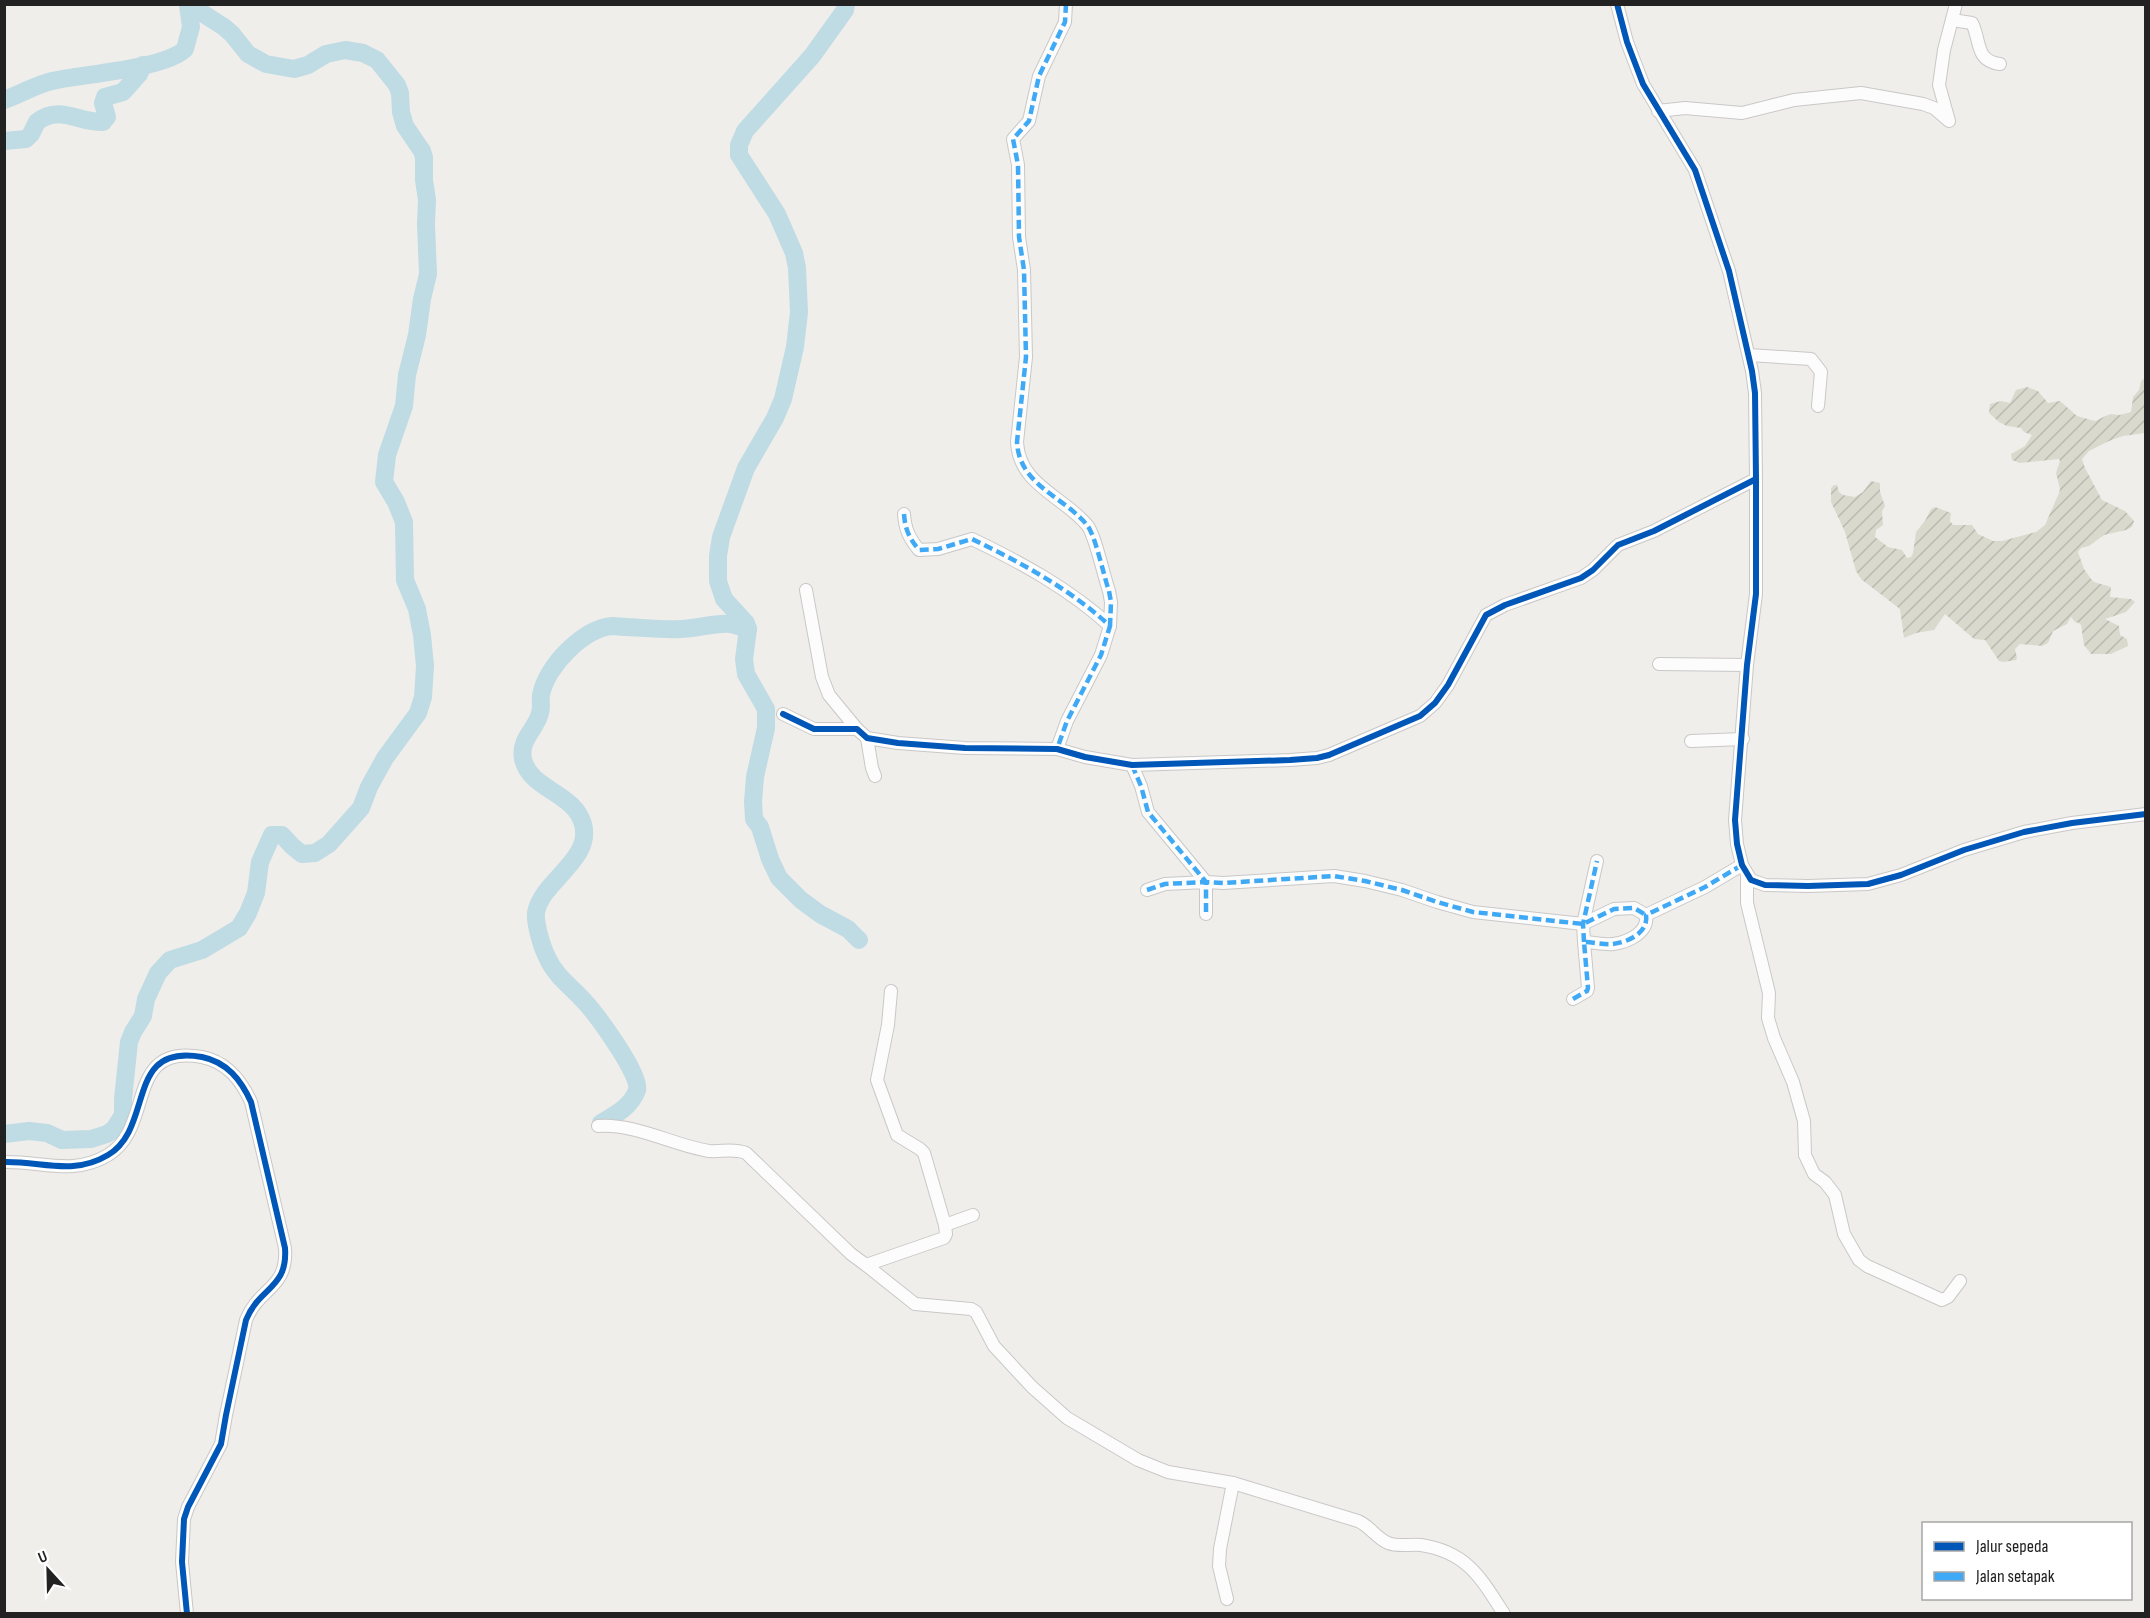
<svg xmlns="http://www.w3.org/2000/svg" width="2150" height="1618" font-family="'Sofia Sans Condensed',sans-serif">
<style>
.construction{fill:url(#construction-furrows)}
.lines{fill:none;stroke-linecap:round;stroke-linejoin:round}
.river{stroke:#bfdbe3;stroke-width:18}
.minor-casing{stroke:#c9c8c7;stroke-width:14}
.minor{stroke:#fdfcfc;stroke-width:12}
.quiet{stroke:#3fa9f5;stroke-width:4.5;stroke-dasharray:9 4.5;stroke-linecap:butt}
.cycleway-casing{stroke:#fff;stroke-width:10}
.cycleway{stroke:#0057b8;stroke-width:6}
</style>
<defs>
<pattern id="construction-furrows" width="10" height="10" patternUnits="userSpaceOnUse" patternTransform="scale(1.5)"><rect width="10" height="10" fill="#d9d9cd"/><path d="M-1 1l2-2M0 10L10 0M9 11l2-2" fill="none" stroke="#babab0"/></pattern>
</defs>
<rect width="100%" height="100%" fill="#f0eeeb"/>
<path class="construction" d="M2145,378v55l-22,3 -14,5 -20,10 -7,8 3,9 17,32 23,11 9,10 -2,6 -6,3 -22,5 -15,11 -8,2 -3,4 6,17 7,10 3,3 17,5 -1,10 21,2 4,3 -9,10 -21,7 14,7 1,9 7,4 1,7 -17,8h-20l-7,-9 -3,-20 -2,-2 -4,-1 -4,-5 -4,7 -14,7 -5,12 -6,3 -22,-2 -5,5 2,9 -1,2 -13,2 -4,-1 -14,-21 -11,-1 -29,-25 -11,16 -18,3 -12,5 -4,-29 -39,-30 -5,-8 -11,-39 -14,-30v-14l3,-3h3l2,7 4,3 12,2 8,-5 8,-11 9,2v9l5,14 -3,5 1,14 -7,5 -1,7 13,10 14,3 5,8 4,-1 2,-4 3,-21 9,-11 6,-12 4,-2 16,6 -1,8 3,4h19l6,9 15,7h9l34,-9 9,-7 14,-32 1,-4 -4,-16 4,-12 -1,-2 -39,4 -8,-3 -1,-6 14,-8 7,-11 -8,-3 -3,-4 -14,-2 -8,-4 -10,-9 1,-9 11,-3 9,2 6,-13 11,-3 11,4 10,12 12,-2 17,15 18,5 15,-7 10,1 11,-3 2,-15 6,-7 2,-9z"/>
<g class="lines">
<g class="river">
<path d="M846,4l-1,6 -33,46 -67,75 -6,14v10l38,59 17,39 3,15 2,44 -4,35 -12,52 -8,19 -29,50 -25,69 -3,19v25l6,18 22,24 2,6 -4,30 2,15 20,35v19l-11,49 -2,25 1,17 6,8 10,32 9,19 22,22 19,14 28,15 11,11"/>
<path d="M4,100c17,-6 31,-15 48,-19 30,-7 113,-12 133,-32l6,-22 -3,-22"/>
<path d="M4,141l22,-2 5,-5 6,-12c22,-18 42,1 66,0l4,-5 -4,-14 2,-6 18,-5 16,-18 4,-9"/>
<path d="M601,1123c14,-8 30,-16 36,-33 5,-14 -41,-76 -52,-88 -13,-15 -30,-26 -38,-45 -5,-10 -12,-33 -11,-44 5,-32 57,-53 47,-89 -9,-32 -53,-34 -60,-65 -4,-20 13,-29 17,-46 2,-5 0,-12 1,-18 5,-28 42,-67 72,-69 4,0 9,1 14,1 18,1 36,3 54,2 15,0 35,-7 50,-5 6,1 11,3 17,5"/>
<path d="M4,1134l25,-3 18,2 15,7 29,-1 16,-5 7,-5 9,-14v-16l6,-57 4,-10 10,-16 3,-17 12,-26 12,-13 32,-10 37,-22 9,-15 8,-20 4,-31 12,-27h10l10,11 10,8 13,-1 14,-9 32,-36 8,-21 16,-29 33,-45 5,-16 2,-31 -3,-31 -5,-26 -12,-29 -1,-58 -8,-20 -12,-20 3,-27 17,-49 3,-31 10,-40 5,-36 6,-25 -2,-50 1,-24 -3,-20v-23l-2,-6 -17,-25 -4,-14 -1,-19 -3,-8 -20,-25 -14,-7 -18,-3 -19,4 -18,11 -14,4 -28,-5 -18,-10 -16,-20 -8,-7 -36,-23"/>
</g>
<defs>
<g id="minor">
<path d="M1066,4l-1,18 -26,54 -10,45 -16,18 5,26 1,72 5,33 2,87 -9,85c2,43 46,54 70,83 8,9 17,52 22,66l2,11 -1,24"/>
<path d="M1617,4l10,38 16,42 52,86 34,101 23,100 3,22 1,86v115l-9,71 -12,155 2,24 5,21 9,15 14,5 43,1 60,-2 33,-9 63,-25 60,-18 48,-9 74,-9"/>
<path d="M1952,20l20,3c9,18 3,38 28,41"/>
<path d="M1658,111l27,-3 57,5 52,-13 67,-7 62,11 11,4 15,13 -10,-36 5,-35 12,-46"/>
<path d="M1749,355l62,4 10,13 -3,34"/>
<path d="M904,514c1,15 5,24 15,36l19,-1 34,-10c48,23 98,50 138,87l-9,29 -34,66 -10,28"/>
<path d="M806,590l16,87 7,18 28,34"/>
<path d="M1659,664l88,1"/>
<path d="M783,714l31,15h43l10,9 31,5 67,5 92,1 28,8 47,8 158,-5 27,-2 12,-3 91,-39 15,-13 13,-18 38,-70 19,-10 76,-27 12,-8 25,-25 36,-14 102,-52"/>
<path d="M867,738l5,30 3,8"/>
<path d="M1691,741l52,-2"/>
<path d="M1132,765l9,21 7,26 58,70 17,1 111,-7 31,5 37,9 35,12 36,10 110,12 31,-15 20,-1 12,7"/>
<path d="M1747,876v27l22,90 -1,25 6,20 19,44 7,25 4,14 1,34 9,19 11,8 10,13 9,39 15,26 8,6 75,34 6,-3 12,-16"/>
<path d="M1147,890l18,-6 41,-2v32"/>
<path d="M1584,942l-1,-18 14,-63"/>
<path d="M1573,999l14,-8 1,-3 -4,-46c9,0 20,3 29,2 16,-2 36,-12 33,-29l59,-28 37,-22"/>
<path d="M598,1126c36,-3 75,19 111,25 13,1 24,-3 37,2l105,101 15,11 78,-27 2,-4 -1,-9 -21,-72 -4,-4 -23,-14 -20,-55 11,-55 3,-34"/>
<path d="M4,1162c38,-1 69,14 104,-7 47,-28 16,-112 94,-98 25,5 39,23 49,45l34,146c3,41 -26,39 -39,72l-20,95 -5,29 -33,63 -4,12 -2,43 5,52"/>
<path d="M945,1225l28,-10"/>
<path d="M866,1265l49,39 56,5 5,3 18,34 38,41 35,31 71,42 30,12 65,11 125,38c12,5 18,17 30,22 10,4 22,1 33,2 46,7 60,33 83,69"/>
<path d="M1227,1599l-8,-33 1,-17 13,-66"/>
</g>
</defs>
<use href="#minor" class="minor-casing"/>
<use href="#minor" class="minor"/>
<g class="quiet">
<path d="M1066,4l-1,18 -26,54 -10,45 -16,18 5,26 1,72 5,33 2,87 -9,85c2,43 46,54 70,83 8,9 17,52 22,66l2,11 -1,24"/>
<path d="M904,514c1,15 5,24 15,36l19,-1 34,-10c48,23 98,50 138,87l-9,29 -34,66 -10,28"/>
<path d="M1132,765l9,21 7,26 58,70 17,1 111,-7 31,5 37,9 35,12 36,10 110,12 31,-15 20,-1 12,7"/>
<path d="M1147,890l18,-6 41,-2v32"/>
<path d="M1584,942l-1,-18 14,-63"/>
<path d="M1573,999l14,-8 1,-3 -4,-46c9,0 20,3 29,2 16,-2 36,-12 33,-29l59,-28 37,-22"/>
</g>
<defs>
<g id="cycleway">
<path d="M1617,4l10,38 16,42 52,86 34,101 23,100 3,22 1,86v115l-9,71 -12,155 2,24 5,21 9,15 14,5 43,1 60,-2 33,-9 63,-25 60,-18 48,-9 74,-9"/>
<path d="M783,714l31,15h43l10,9 31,5 67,5 92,1 28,8 47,8 158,-5 27,-2 12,-3 91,-39 15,-13 13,-18 38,-70 19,-10 76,-27 12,-8 25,-25 36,-14 102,-52"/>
<path d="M4,1162c38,-1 69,14 104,-7 47,-28 16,-112 94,-98 25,5 39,23 49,45l34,146c3,41 -26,39 -39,72l-20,95 -5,29 -33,63 -4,12 -2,43 5,52"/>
</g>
</defs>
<use href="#cycleway" class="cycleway-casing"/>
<use href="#cycleway" class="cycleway"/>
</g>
<rect width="2150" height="1618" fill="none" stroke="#222222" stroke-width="12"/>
<rect x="1922" y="1522" width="210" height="78" fill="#ffffff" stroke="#a7a7a7" stroke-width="1.5"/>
<rect x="1934" y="1542" width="30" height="9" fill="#0057b8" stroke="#a7a7a7" stroke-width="1.5"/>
<text x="1976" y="1552" font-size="18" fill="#222222">Jalur sepeda</text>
<rect x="1934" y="1572" width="30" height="9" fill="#3fa9f5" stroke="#a7a7a7" stroke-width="1.5"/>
<text x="1976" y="1582" font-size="18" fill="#222222">Jalan setapak</text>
<g transform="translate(48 1570) rotate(338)" stroke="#ffffff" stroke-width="4.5" paint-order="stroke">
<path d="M0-4.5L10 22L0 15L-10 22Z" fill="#222222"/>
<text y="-9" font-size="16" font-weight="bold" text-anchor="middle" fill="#222222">U</text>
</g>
</svg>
